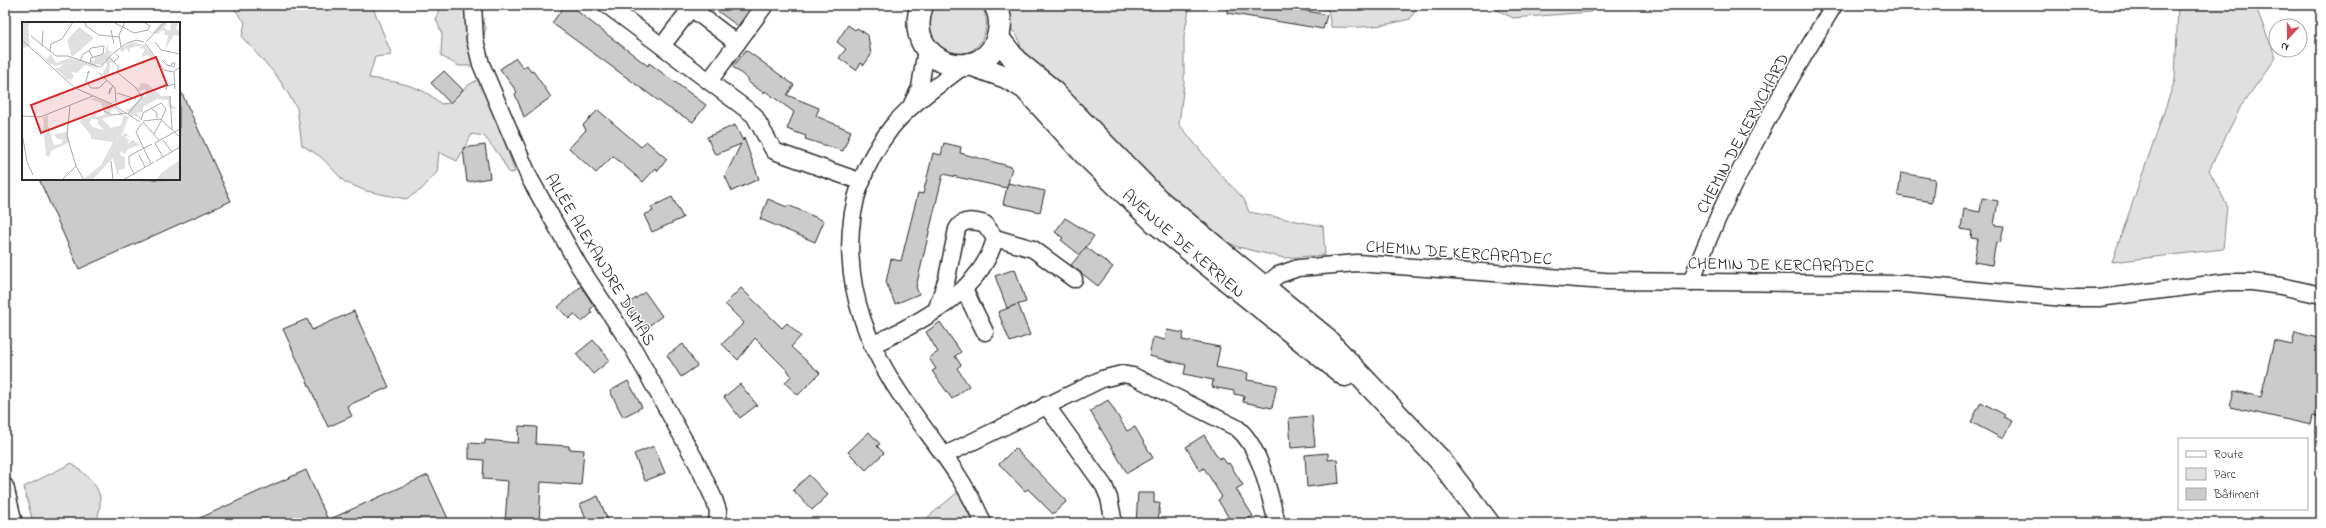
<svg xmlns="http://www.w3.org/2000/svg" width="2326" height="528" font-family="'Indie Flower',sans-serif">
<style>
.green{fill:#e0e0e0;stroke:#868686}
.building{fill:#cbcbcb;stroke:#2b2b2b}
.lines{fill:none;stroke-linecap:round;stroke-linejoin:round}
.street-casing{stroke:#2b2b2b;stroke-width:19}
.primary-casing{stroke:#2b2b2b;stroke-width:25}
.street{stroke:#fff;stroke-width:16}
.primary{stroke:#fff;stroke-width:22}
.labels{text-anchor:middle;stroke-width:3;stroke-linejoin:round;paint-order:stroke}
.street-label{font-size:17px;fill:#2b2b2b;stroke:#fff}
.inset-road{fill:none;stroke:#aaa;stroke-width:1}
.view{fill:#d62828;fill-opacity:0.15;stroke:#d62828;stroke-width:2}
.inset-edge{fill:none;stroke:#2b2b2b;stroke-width:2}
</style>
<rect width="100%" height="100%" fill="#fff"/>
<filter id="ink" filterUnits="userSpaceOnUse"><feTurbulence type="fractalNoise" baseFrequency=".025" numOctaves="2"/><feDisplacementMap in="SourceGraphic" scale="8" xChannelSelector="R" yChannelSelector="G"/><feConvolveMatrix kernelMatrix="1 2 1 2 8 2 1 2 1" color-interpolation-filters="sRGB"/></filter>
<g filter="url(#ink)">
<g class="green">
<path d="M231,5h141l20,50 -17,2 -6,21c27,4 51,6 72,26l8,-1 18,-17 12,-7 20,46 16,47 -6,1 -9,-17 -16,-20 -12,-2 -15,27 -18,-9 -2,20 -16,18 -15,9 -40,-8 -21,-9 -24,-25 -19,-12 -5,-37 -20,-32 -35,-39 3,-15z"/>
<path d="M440,5h39l-1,3 8,20 -10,38h-17l-18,-10 1,-22 -6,-15z"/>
<path d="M932,5h49c18,29 -14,64 -40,44 -4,-3 -8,-9 -12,-13v-27z"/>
<path d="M1001,5h189l-6,30v48l-5,41 39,48 26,27 5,13 74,14 2,29 -41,3 -46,-11 -23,-10 -87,-74 -104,-104 -6,-22 -12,-15z"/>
<path d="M1309,5h110l-9,14c-30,8 -49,9 -79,8l-3,-17z"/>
<path d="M1487,5h107l-3,7 -78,6z"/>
<path d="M2178,5h77l21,53 -35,48 -32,64 18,35 -4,44 -111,13 63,-182z"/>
<path d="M72,463c23,21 35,26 24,60h-63l-9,-36z"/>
<path d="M958,492l15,31h-52z"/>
</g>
<g class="building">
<path d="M565,5h4l79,61 1,-3 57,42 -13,17 -26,-15 -115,-84z"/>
<path d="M709,5h44l-15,21z"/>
<path d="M1228,5h49l50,10 -4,14 -96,-16z"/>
<path d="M848,25l7,5 2,-2 11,7 3,20 -7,10 -3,-2 -5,7 -17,-12 7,-9 -9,-7z"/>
<path d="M746,50l48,35 -7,10 32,13 -3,8 35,15 -8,20 -38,-12 1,-3 -19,-7 7,-17 -29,-21 -1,2 -16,-11 1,-2 -16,-13z"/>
<path d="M516,58l7,10 4,-3 4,7 2,-1 18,26 -27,20 -9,-23 2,-2 -17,-23z"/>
<path d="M444,71l19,19 -13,13 -19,-20z"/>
<path d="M179,87l52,114 -152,68 -40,-90h140z"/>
<path d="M598,110l43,37 5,-6 21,18 -9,12 -2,-3 -13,14 -30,-26 -17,17 -27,-25 17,-18 -3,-5z"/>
<path d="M735,125l8,16 1,-3 15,41 -27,12 -7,-15 16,-32 -24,10 -3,-1 -7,-16z"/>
<path d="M944,143l17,4 -1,6 52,14 -5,21 -64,-14 -27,113 3,7 -24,10 -9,-22 5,-23 10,2 17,-68 5,1 10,-41 8,2z"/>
<path d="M485,145l5,33 -23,4 -4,-34z"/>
<path d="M1901,173l34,6 -3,23 -34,-6z"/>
<path d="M1008,183l37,8 -5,21 -37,-8z"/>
<path d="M672,197l11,21 -31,14 -8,-17 9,-4 -2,-4z"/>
<path d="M1982,198l16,3 -4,24 10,1 -4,17 -4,-1 -4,23 -18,-3 4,-23 -7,-1 1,-7 -11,-2 3,-20 16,3z"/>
<path d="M768,199l19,8 1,-2 36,16 -9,21 -55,-23z"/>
<path d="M1065,218l29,18 -14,19 -19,-15 2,-2 -8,-6z"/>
<path d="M1086,247l27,20 -15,19 -27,-21z"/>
<path d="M1015,269l11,33 -19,6 -12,-32z"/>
<path d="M581,286l13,20 -4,4 2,3 -10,9 -8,-8 -5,5 -11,-12z"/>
<path d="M741,288l41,40 5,-5 14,13 -10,11 29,26 -22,22 -13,-12 6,-7 -2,-4 -34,-34 -17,22 -16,-16 22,-21 -19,-19z"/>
<path d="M645,292l17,24 -19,14 -17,-25z"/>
<path d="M1018,304l12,31 -20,7 -12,-30z"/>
<path d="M354,311l35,76 -42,19 5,10 -24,11 -45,-98 24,-10 5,11z"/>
<path d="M940,322l21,30 -6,4 6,9 -4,3 12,18 -17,13 -20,-28 4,-2 -7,-11 9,-6 -12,-20z"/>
<path d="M1167,330l17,3 -2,7 38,7 -4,20 32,6 -1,7 30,5 -5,23 -29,-6 1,-6 -10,-2v-3l-22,-4 1,-7 -29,-6 2,-9 -37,-9 4,-19 12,3z"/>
<path d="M2295,332l26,7v41l-5,17 5,1v19l-8,-1 -2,9 -81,-18 4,-16 27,6 13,-56 18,4z"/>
<path d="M593,340l17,20 -17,14 -17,-20z"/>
<path d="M683,344l14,22 -16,11 -14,-22z"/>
<path d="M628,381l14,26 -19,10 -13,-26z"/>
<path d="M740,384l17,21 -17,13 -16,-21z"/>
<path d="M1108,400l19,31 8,-4 18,31 -26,15 -37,-62z"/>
<path d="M1981,402l24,13 -2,2 9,4 -9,18 -32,-17z"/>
<path d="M1312,416l3,30 -24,2 -2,-30z"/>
<path d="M519,426l18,1 -1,17 33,2v3l15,1 -3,35 -40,-3 -2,41h-34l3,-42 -25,-2 1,-19 -15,-1v-16l16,1v-4l33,3z"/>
<path d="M869,432l11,12 -3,2 7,7 -18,17 -18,-18z"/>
<path d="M1204,435l15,24 3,-2 5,7 2,-1 14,22 -7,4 17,27 -12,7h-9l-14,-23 4,-3 -18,-29 -4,3 -14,-24z"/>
<path d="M654,446l11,27 -20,8 -11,-27z"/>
<path d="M1015,448l52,53 -14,13 -25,-25 -3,2 -26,-27z"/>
<path d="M1328,453v7l9,-1 2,24 -32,4 -2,-32z"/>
<path d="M306,470l22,50 100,-45 22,48h-261z"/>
<path d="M809,475l19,20 -16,15 -19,-20z"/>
<path d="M1138,493h16v10h6l-2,20h-22z"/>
<path d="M598,496l11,27h-21l-8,-19z"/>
</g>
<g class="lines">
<defs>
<g id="street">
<path d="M473,5l2,35 6,24 49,115 49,87 54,82 65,117 16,34 4,12 -1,12"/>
<path d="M607,5l147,110 20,36 88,31"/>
<path d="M662,46l29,-38 46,35"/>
<path d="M965,65c-26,20 -54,38 -74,63 -61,79 -48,175 2,255 29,47 69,88 90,140"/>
<path d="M710,80l55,-75"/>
<path d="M912,104l8,-16 6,-39"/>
<path d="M995,238l38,11 41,30"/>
<path d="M1691,282c37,-98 89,-188 143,-277"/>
<path d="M964,289l21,43"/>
<path d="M1255,294l23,-19 20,-7 59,-5 248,18 300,3 159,14h35l128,-16h25l29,4 40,9"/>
<path d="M872,345c45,-21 111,-54 123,-107l-10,-14c-10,-3 -22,-6 -28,5l-10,49 -10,30"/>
<path d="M1046,405l58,81 5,12 5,25"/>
<path d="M945,455l157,-76 20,-5 11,2 104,52c24,19 32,66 40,95"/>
<path d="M5,486l9,37"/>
</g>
<g id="primary">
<path d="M922,5c-22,63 67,84 77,27 2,-10 1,-19 -4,-27"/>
<path d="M998,38l18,23 32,26 110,113 165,136 116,123 49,64"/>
<path d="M970,64l36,13 19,11 62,68 68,66 190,153"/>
</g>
</defs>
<use href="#street" class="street-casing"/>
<use href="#primary" class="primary-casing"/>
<use href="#street" class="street"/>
<use href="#primary" class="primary"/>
</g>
</g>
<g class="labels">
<g class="street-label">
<text transform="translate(1742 133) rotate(-62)" y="6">CHEMIN DE KERVICHARD</text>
<text transform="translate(1184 243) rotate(41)" y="6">AVENUE DE KERRIEN</text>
<text transform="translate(1459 252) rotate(4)" y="6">CHEMIN DE KERCARADEC</text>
<text transform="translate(601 259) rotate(59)" y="6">ALLÉE ALEXANDRE DUMAS</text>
<text transform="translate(1781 264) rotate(1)" y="6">CHEMIN DE KERCARADEC</text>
</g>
</g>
<g transform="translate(22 22)">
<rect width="158" height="158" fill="#fff"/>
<path d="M0,0h9l-3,4 2,20 -7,2 -1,16zM139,0h7l-4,6 6,3 1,-9h8l-3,7 4,2v5l-6,-1 -9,15 3,-14 -4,-2 1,-3 -3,-1 -4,4 -10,-2h5l6,-7 -2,-2 3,2zM57,5l15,11 -22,19 -5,-17zM110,20l13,3 11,15 -4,1 -4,-6 -7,2 4,-8 -6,-1 4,-3 -13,3v5l-4,-5 -3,4 -2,-1 -1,-2zM86,21v7l4,2 -3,4 6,8 -5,-2v8l-5,9 -2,-7 4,-7 -2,-4 -3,4 -6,-1 1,5 -12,-4 -8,8 -6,-1 3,4 -4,6 1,-4 -3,2 -13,-12h4l4,-4 -7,2 -6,-2 -18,-17 15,12 4,-5 5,9 13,-5 21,5 1,-3 4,1 -1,-3 11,-5zM119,61l7,1 13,12h9l1,8 6,5 -8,-1 -1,-8 -11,-1 -14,8v5l-7,1 5,4v2l-7,-4 -2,2 -7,-8h4l11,-10v-7l3,6 4,-4 -2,-5 -6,2 -3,-4 3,1zM73,76l15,5 13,10 -1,3h-4l2,-3 -5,-4h-3l-2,4 -3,-2 5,5 -10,3 9,9 10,-3 3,-10 5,2 -25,47 25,-46 -8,19 4,-4 5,4 -6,-1 5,4 -2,4 6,-4 7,5 -12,4 -3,5 -4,-3 -1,4 5,2v12l-6,1v4h-2l-4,-16 -21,22h-9l18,-15 12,-23 -22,-3v-4l-11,-13 1,-4 9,-1 5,-6 1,4 -2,2 11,-2 -4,-12 -11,-4zM69,96l7,2v4l6,6 -12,-3 -3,-5 2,-1zM26,93v11l6,19 7,-1 2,-4 -6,-1 -3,-5 13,-2 3,10 -19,9 -2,6 -3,-1 -2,-21 2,-2 -3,-4 1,-7 -2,-4zM158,138v20h-44l21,-1 4,-6z" fill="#e0e0e0" fill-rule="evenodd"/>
<path class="inset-road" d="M63,0l1,4 13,9 20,2M91,0l21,11 14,-3 2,-4 -6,-4M89,8l3,14M9,14l25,20h12l32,11M0,18l53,48 37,16M124,20l19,-20M133,20l6,8 19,4M123,21l19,27 9,2 7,-5M20,24l1,-15M99,25l-2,-12 6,-13M28,29l1,-7 11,-5 11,-17M87,35l9,9M140,38l5,5 7,2 1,-4h-3l-1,3M58,39l3,-7 6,-3M91,40l6,-5 -3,-3M68,41l1,-5 12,-4 1,-8 -13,2 -2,3 4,7M96,44v7l17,14 7,10 -14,17M79,45l10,-12 16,-12 9,-3 8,2M152,50l1,17M65,51l2,-2 -3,10 5,7h8l8,-8M77,51l16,15 1,14M88,66l-1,6 4,-9M144,68l1,-4 8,-2M95,71l19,6M148,74l2,33M48,83l-3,31 9,30 8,14M93,84l25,16M129,86l6,5v5M82,89l8,4 14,-2M0,94l18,1 53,-21M119,98l2,-7 18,-10 5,6 -5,11M121,99l17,-2 20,18M121,100l16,18M120,101l-6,9 15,32M0,111l5,29 6,13M132,112l7,-13M141,118l9,12M117,133l6,12M141,135l-8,-14 25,-14M89,139l2,19M134,139l24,-14M112,152l-5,-10v-8l23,-12M40,158l14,-14M101,158l31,-18"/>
<path class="view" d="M134,35l11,28 -126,48 -10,-28z"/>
<rect width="158" height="158" class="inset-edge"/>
</g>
<rect width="2326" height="528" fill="none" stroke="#fff" stroke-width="20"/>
<rect x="10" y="10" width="2306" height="508" fill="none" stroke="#2b2b2b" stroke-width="1.5" filter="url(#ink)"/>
<rect x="2178" y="438" width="130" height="72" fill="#ffffff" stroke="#aaaaaa"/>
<rect x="2186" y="451" width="20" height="6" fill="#ffffff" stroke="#aaaaaa"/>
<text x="2214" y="458" font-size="12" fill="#2b2b2b">Route</text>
<rect x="2186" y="468" width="20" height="12" fill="#e0e0e0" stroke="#aaaaaa"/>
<text x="2214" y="478" font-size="12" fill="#2b2b2b">Parc</text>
<rect x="2186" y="488" width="20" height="12" fill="#cbcbcb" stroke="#aaaaaa"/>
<text x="2214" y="498" font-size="12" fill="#2b2b2b">Bâtiment</text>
<g transform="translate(2288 38) rotate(201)"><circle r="19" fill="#ffffff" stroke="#aaaaaa"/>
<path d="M0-3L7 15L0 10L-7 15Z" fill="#d1495b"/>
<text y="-6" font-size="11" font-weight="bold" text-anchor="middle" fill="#2b2b2b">N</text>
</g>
</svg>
